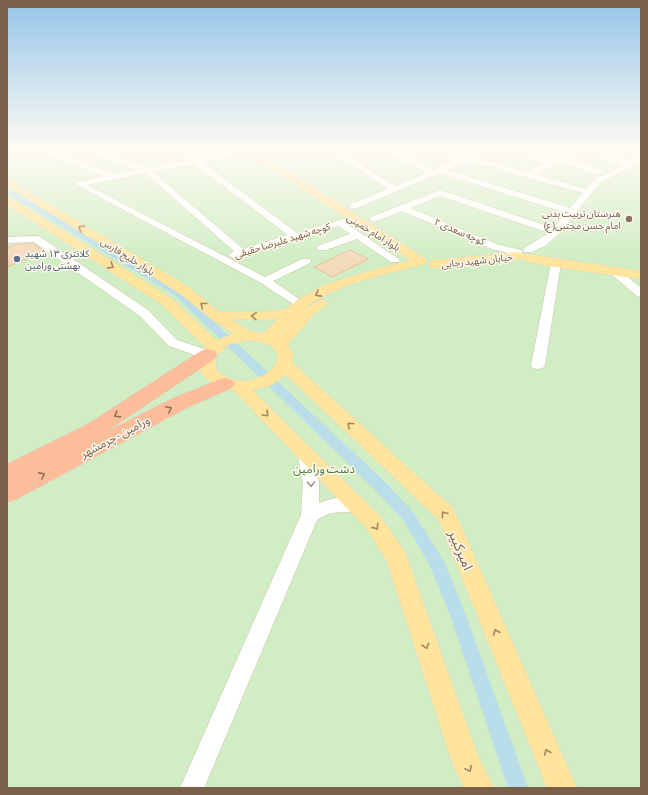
<svg xmlns="http://www.w3.org/2000/svg" width="648" height="795" font-family="'Asap Condensed','Noto Sans Arabic',sans-serif">
<style>
.green{fill:#d0edc4}
.lines{fill:none;stroke-linecap:round;stroke-linejoin:round}
.canal{fill:#b9deea;fill-rule:evenodd}
.building{fill:#f5d9bc;stroke:#e9c19b}
.minor-casing{stroke:#d1c0ab;stroke-width:1}
.major-casing{stroke:#dcd5d0;stroke-width:1}
.highway-casing{stroke:#dcd5d0;stroke-width:1}
.minor{fill:#fff;fill-rule:evenodd}
.major{fill:#ffe49d;fill-rule:evenodd}
.highway{fill:#fcbd9a;fill-rule:evenodd}
.oneway{stroke:#a28762}
.oneway2{stroke:#947259}
.oneway3{stroke:#a99789}
.education-dot{fill:#8d6e63;stroke:#fffaef;stroke-width:1.5}
.service-dot{fill:#5c6f8a;stroke:#fffaef;stroke-width:1.5}
.labels{text-anchor:middle;stroke-width:3;stroke-linejoin:round;paint-order:stroke}
.far-education-label{font-size:10px;fill:#785e54;stroke:#fffaef;text-anchor:end}
.far-street-label{font-size:10px;fill:#7a5f49;stroke:#fffaef}
.far-service-label{font-size:10px;fill:#4e5e75;stroke:#fffaef;text-anchor:start}
.street-label{font-size:12px;fill:#7a5f49;stroke:#fffaef}
.park-label{font-size:12px;fill:#497a3d;stroke:#fffaef}
.near-street-label{font-size:14px;fill:#7a5f49;stroke:#fffaef}
</style>
<rect width="100%" height="100%" fill="#fef7e7"/>
<rect class="green" x="7" y="150" width="634" height="638"/>
<g class="lines">
<path class="canal" d="M7,188l175,104 200,187 31,33 31,49 23,57 61,170h-20l-57,-170 -22,-54 -26,-44 -31,-33 -196,-191 -169,-103z"/>
</g>
<g class="building">
<path d="M17,244h16l12,7 -38,16v-19z"/>
<path d="M350,250l18,9 -36,18 -18,-10z"/>
</g>
<g class="lines">
<defs>
<g id="minor">
<path d="M35,150h12l68,24 22,-4 -53,-20h12l51,18 43,-8 -9,-10h9l8,8 40,-8h17l-53,12 95,71 53,-16h6l2,2 -2,2 -9,3 53,36 -1,2h-8l-34,-23 -31,11h-8l-1,-2 1,-2 32,-12 -11,-8 -106,32 -5,-3 6,-4 -89,-78 -58,12 178,92 37,-18h8l1,2 -1,2 -37,18 33,23 -2,2h-8l-35,-23 -186,-99 1,-2 29,-6zM194,164l94,71 -45,14 -90,-77z"/>
<path d="M329,150h10l56,36 31,-13 -39,-23h10l36,20 24,-10 -19,-10h11l14,7 17,-7h11l-16,8 51,14 20,-9 -20,-6v-4h6l21,7 23,-10h11l-19,9 33,11v4h-6l-34,-12 -26,12 51,15 8,-10 30,-14 -24,-7v-4h3l27,7 11,-4v5l-41,21 -41,51 -13,11 -14,7h-8l-1,-2c4,-5 19,-12 26,-17l-109,-37 -30,12 89,37 22,5 1,2 -1,2 -4,1 -25,-6 -90,-38 -28,11 -5,-3 2,-2 69,-27 114,38 12,-15 -126,-40 -83,35h-6l-2,-2 2,-2 37,-15zM469,161l114,32 -13,15 -123,-38z"/>
<path d="M500,150h14l5,3 -4,2z"/>
<path d="M36,236l4,1 108,73 29,30 36,12 1,3 -1,3h-10l-34,-12 -29,-30 -106,-74 -27,1v-6z"/>
<path d="M556,260l5,3 -16,102 -2,3 -5,1 -5,-1 -2,-3 20,-102z"/>
<path d="M614,268l4,1 23,19v9l-4,-1 -27,-23 -1,-2 1,-2z"/>
<path d="M306,449l5,2 3,4 5,28v20c14,-6 30,-8 44,-3l2,5 -2,5c-18,6 -26,-3 -46,10l-113,268h-24l121,-273 2,-32 -5,-28 3,-4z"/>
</g>
<g id="major">
<path d="M242,150h11l172,108 2,3 -2,3c-40,11 -87,18 -121,45l17,-9 5,1 2,3 -15,11 -25,30 5,9v9l160,145 124,280h-30l-109,-269 -152,-144 -16,11 -18,4 129,127 24,35 73,204 16,32h-30l-12,-26 -65,-200 -20,-33 -134,-139c-12,-3 -27,-7 -32,-19 -2,-4 -1,-11 -1,-16l6,-7 -45,-44 -154,-99v-8l4,1 160,100 45,42 18,-6 -23,-15 -32,-26 -172,-107v-7l182,108 30,25h44l23,-3 11,-9 27,-15 31,-10 56,-15zM303,309l-25,28h-1zM240,319l23,1 14,-1 -13,14 -14,-2 -18,-11zM247,340c69,5 4,66 -31,29v-13l12,-11z"/>
<path d="M519,252l6,3 3,-1 113,17v8c-17,-3 -111,-13 -119,-20l-87,9 -5,-1 -1,-3 1,-3 5,-1z"/>
</g>
<path id="highway" d="M208,349l7,2 2,4 -2,4 -111,74 67,-34 47,-19 7,-2 7,2 3,4 -3,4 -47,21 -170,91 -8,2v-38l79,-39 115,-74z"/>
</defs>
<use href="#minor" class="minor-casing"/>
<use href="#major" class="major-casing"/>
<use href="#highway" class="highway-casing"/>
<use href="#minor" class="minor"/>
<use href="#major" class="major"/>
<use href="#highway" class="highway"/>
</g>
<defs><path id="oneway-chevron" d="M-2-3.5L2.5 0L-2 3.5" fill="none" stroke-width="1.6" stroke-linecap="round" stroke-linejoin="round"/></defs>
<g class="oneway">
<use href="#oneway-chevron" transform="translate(81 228) rotate(-148)"/>
<use href="#oneway-chevron" transform="translate(111 266) rotate(32)"/>
<use href="#oneway-chevron" transform="translate(318 294) rotate(152)"/>
<use href="#oneway-chevron" transform="translate(203 305) rotate(-142)"/>
<use href="#oneway-chevron" transform="translate(254 316) rotate(-176)"/>
<use href="#oneway-chevron" transform="translate(266 414) rotate(45)"/>
<use href="#oneway-chevron" transform="translate(350 425) rotate(-137)"/>
<use href="#oneway-chevron" transform="translate(444 514) rotate(-127)"/>
<use href="#oneway-chevron" transform="translate(376 527) rotate(55)"/>
<use href="#oneway-chevron" transform="translate(496 632) rotate(-113)"/>
<use href="#oneway-chevron" transform="translate(426 646) rotate(71)"/>
<use href="#oneway-chevron" transform="translate(547 752) rotate(-113)"/>
<use href="#oneway-chevron" transform="translate(469 769) rotate(63)"/>
</g>
<g class="oneway2">
<use href="#oneway-chevron" transform="translate(169 409) rotate(-27)"/>
<use href="#oneway-chevron" transform="translate(117 415) rotate(148)"/>
<use href="#oneway-chevron" transform="translate(42 475) rotate(-28)"/>
</g>
<use class="oneway3" href="#oneway-chevron" transform="translate(311 484) rotate(88)"/>
<linearGradient id="sky" x2="0" y2="1"><stop stop-color="#95c5e9"/><stop offset="0.57" stop-color="#fffbf4"/><stop offset="1" stop-color="#fffbf4" stop-opacity="0"/></linearGradient>
<rect width="648" height="262" fill="url(#sky)"/>
<circle class="education-dot" cx="629" cy="219" r="4"/>
<circle class="service-dot" cx="17" cy="259" r="4"/>
<g class="labels">
<g class="far-education-label">
<text x="621" y="217">هنرستان تربیت بدنی<tspan x="621" dy="12">امام حسن مجتبی( ع)</tspan></text>
</g>
<g class="far-street-label">
<text transform="translate(460 231) rotate(23)" y="4">کوچه سعدی ۲</text>
<text transform="translate(374 232) rotate(32)" y="4">بلوار امام خمینی</text>
<text transform="translate(282 240) rotate(-17)" y="4">کوچه شهید علیرضا حقیقی</text>
<text transform="translate(128 256) rotate(32)" y="4">بلوار خلیج فارس</text>
<text transform="translate(477 260) rotate(-6)" y="4">خیابان شهید رجایی</text>
</g>
<g class="far-service-label">
<text x="25" y="257">کلانتری ۱۳ شهید<tspan x="25" dy="12">بهشتی ورامین</tspan></text>
</g>
<g class="street-label">
<text transform="translate(115 437) rotate(-28)" y="4">ورامین - چرمشهر</text>
</g>
<g class="park-label">
<text x="324" y="473">دشت ورامین</text>
</g>
<g class="near-street-label">
<text transform="translate(461 550) rotate(67)" y="5">امیرکبیر</text>
</g>
</g>
<rect width="648" height="795" fill="none" stroke="#7a5f49" stroke-width="16"/>
</svg>
